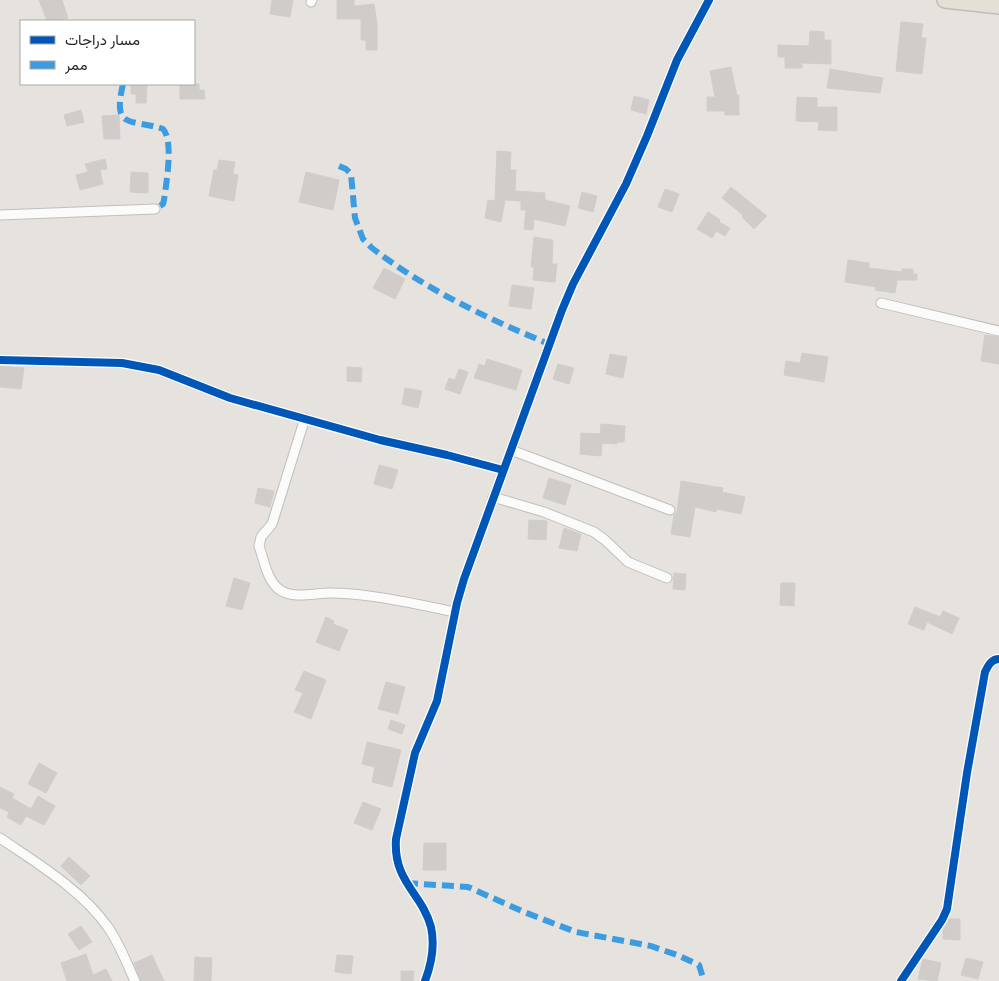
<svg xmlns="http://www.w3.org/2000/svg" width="999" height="981" font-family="'Exo 2',Vazirmatn,sans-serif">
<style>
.building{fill:#cfccc9;stroke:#d0ceca}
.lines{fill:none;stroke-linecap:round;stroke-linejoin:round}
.minor-casing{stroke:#c0bfbf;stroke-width:11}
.primary-casing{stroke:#bfbdbc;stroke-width:18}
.minor{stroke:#fbfbfa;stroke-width:9}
.primary{stroke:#e3e1d5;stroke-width:15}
.quiet{stroke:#3d9ce0;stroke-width:6;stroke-dasharray:12 6;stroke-linecap:butt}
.cycleway-casing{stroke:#fff;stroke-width:11}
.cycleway{stroke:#0057b8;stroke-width:8}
</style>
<rect width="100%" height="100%" fill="#e6e3de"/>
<g class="building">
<path d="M39,0h23l6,18 -10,3h-11z"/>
<path d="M272,0h21l-3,17 -20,-3z"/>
<path d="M337,0h17v6l20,-2 3,19v27h-11v-10h-5v-21h-24z"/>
<path d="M901,22l22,2 -2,14h5l-4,36 -26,-3z"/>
<path d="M810,31l14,1v8h7v24l-29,-1v5h-17v-11h-7v-12l31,1z"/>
<path d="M731,67l6,29 2,-1v20h-14v-4h-18v-14h8l-5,-26z"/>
<path d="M830,69l53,9 -3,15 -53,-5z"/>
<path d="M131,84h16l-1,19h-10v-9h-5z"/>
<path d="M180,84h19v6h5l1,9h-25z"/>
<path d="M634,96l15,4 -3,14 -15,-4z"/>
<path d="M797,97l20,1v9h20v24l-19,-1 1,-8 -23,-1z"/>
<path d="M81,110l3,12 -17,4 -3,-11z"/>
<path d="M119,115l1,24h-16l-2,-23z"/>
<path d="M497,151l14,1 -1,18h6l-1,21 30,2v7l25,6 -5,20 -31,-7 -1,11 -9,-1 2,-19h-5v-9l-16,-1 -4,22 -16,-4 3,-18 7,1z"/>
<path d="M105,159l2,10 -7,1 3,14 -23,6 -4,-15 12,-3 -3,-8z"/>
<path d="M219,160l16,2 -2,12 5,1 -4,26 -25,-5 5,-26h3z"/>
<path d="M131,172l17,1v20l-18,-1z"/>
<path d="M306,172l33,8 -6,30 -34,-8z"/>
<path d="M731,187l36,29 -13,13 -12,-12 1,-2 -21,-17z"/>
<path d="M665,189l14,5 -7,18 -14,-5z"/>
<path d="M582,192l15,4 -4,16 -15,-4z"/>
<path d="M708,212l12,8 -1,2 11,6 -5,8 -9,-5 -4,7 -15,-9z"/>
<path d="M534,237l19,3 -1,24h5l-2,18 -22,-2 1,-13h-3z"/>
<path d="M848,260l21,3v5l33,4v-3h11v5h4v6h-20l-2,13 -20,-3 1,-3 -31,-5z"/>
<path d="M384,268l21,11 -10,20 -22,-11z"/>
<path d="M512,285l22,3 -3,21 -22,-3z"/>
<path d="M985,335l14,2v27l-18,-3z"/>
<path d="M802,353l26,4 -4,25 -40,-7 2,-14 14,2z"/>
<path d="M610,354l17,3 -4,21 -17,-4z"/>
<path d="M487,359l35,11 -6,20 -42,-12 5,-14 6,2z"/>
<path d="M558,364l16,4 -5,16 -16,-5z"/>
<path d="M0,366l24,2 -3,21 -21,-2z"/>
<path d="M347,367l15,1 -1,14 -14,-1z"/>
<path d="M459,369l9,3 -8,22 -15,-5 4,-11 6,2z"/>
<path d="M405,388l17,3 -4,17 -16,-4z"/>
<path d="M601,424l24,2 -1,16h-7v2l-15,-1 -1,13 -21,-2 1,-21 19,1z"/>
<path d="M379,465l19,5 -6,19 -18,-5z"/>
<path d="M549,478l22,7 -6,20 -22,-7z"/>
<path d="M681,481l42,7 -1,4 23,5 -4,17 -24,-5 -1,3 -21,-5 -5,30 -19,-3 3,-19 3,-3z"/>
<path d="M258,488l16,3 -4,16 -15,-4z"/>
<path d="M529,520l18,1 -1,19 -18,-1z"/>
<path d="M564,528l17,6 -4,17 -18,-3z"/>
<path d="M674,573l12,1 -1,16 -12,-1z"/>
<path d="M234,578l16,5 -8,27 -16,-4z"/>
<path d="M781,583h14l-1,23 -14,-1z"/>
<path d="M915,607l25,10 3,-6 16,7 -7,16 -25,-12 -3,8 -16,-6z"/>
<path d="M326,617l8,4 -1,3 15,6 -9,21 -23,-9z"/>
<path d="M304,671l22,9 -15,39 -17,-7 9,-19 -8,-3z"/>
<path d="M386,682l19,5 -7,27 -20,-5z"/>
<path d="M391,720l14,5 -3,9 -14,-5z"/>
<path d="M367,742l34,8 -9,37 -20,-5 3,-15 -13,-3z"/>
<path d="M39,763l18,10 -11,20 -18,-9z"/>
<path d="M0,787l14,7 -2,4 19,11 7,-13 17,10 -11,19 -18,-9 -5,9 -14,-8 2,-5 -9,-4z"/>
<path d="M363,802l18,7 -9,21 -18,-7z"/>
<path d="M424,843h22v27h-23z"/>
<path d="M69,857l21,19 -9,9 -20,-19z"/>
<path d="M949,919h11v21l-17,-1v-9z"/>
<path d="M81,926l11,16 -13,8 -11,-16z"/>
<path d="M86,954l7,21 13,-6 6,12h-45l-6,-18z"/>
<path d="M152,955l12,26h-23l-7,-18z"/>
<path d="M337,955l16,1 -2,18 -16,-2z"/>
<path d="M195,957l17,1 -1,23h-17z"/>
<path d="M966,958l17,4 -5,17 -17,-4z"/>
<path d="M923,959l18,4 -4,18 -19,-2z"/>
<path d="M401,971h13l-1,10h-12z"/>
</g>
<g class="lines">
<defs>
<g id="minor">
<path d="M311,2l1,-2"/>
<path d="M0,215l155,-6"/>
<path d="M881,303l118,28"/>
<path d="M0,360l122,3 37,7 71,28 150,42 67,15 56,15"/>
<path d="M305,418l-33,106 -11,13 -2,9c5,14 8,35 21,44 15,10 37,2 53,3 41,1 82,11 122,19"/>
<path d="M511,450l159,60"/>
<path d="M493,497l51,15 50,20 11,8 23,22 39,16"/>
<path d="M0,838c35,24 82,52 107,88 12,16 19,36 28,55"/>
<path d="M425,981c6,-16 10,-36 6,-54 -9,-34 -38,-45 -35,-88l19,-86 22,-52 20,-98 7,-24 98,-269 11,-26 53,-100 21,-48 30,-76 32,-60"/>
<path d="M901,981l41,-61 5,-11 20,-136 18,-101c3,-6 6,-13 14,-13"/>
</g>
<path id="primary" d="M945,0l54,6"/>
</defs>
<use href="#minor" class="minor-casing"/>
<use href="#primary" class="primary-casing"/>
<use href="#minor" class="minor"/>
<use href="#primary" class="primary"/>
<g class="quiet">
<path d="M123,84c-11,47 8,34 40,45 11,11 3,56 1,71l-1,4 -8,5"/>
<path d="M339,166l7,3 5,5 4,44 8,21 9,9c53,41 114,70 177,96"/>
<path d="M406,883l62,4 56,25 52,20 75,14 26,9 22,10 5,16"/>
</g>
<defs>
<g id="cycleway">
<path d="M0,360l122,3 37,7 71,28 150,42 67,15 56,15"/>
<path d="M425,981c6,-16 10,-36 6,-54 -9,-34 -38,-45 -35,-88l19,-86 22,-52 20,-98 7,-24 98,-269 11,-26 53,-100 21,-48 30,-76 32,-60"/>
<path d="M901,981l41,-61 5,-11 20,-136 18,-101c3,-6 6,-13 14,-13"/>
</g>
</defs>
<use href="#cycleway" class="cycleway-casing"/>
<use href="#cycleway" class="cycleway"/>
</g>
<rect x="20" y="20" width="175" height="65" fill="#ffffff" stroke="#a9a9a9"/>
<rect x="30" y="36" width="25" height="8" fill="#0057b8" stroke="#a9a9a9"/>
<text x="65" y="45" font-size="15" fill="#282828">مسار دراجات</text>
<rect x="30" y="61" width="25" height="8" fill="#3d9ce0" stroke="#a9a9a9"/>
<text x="65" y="70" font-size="15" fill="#282828">ممر</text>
</svg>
